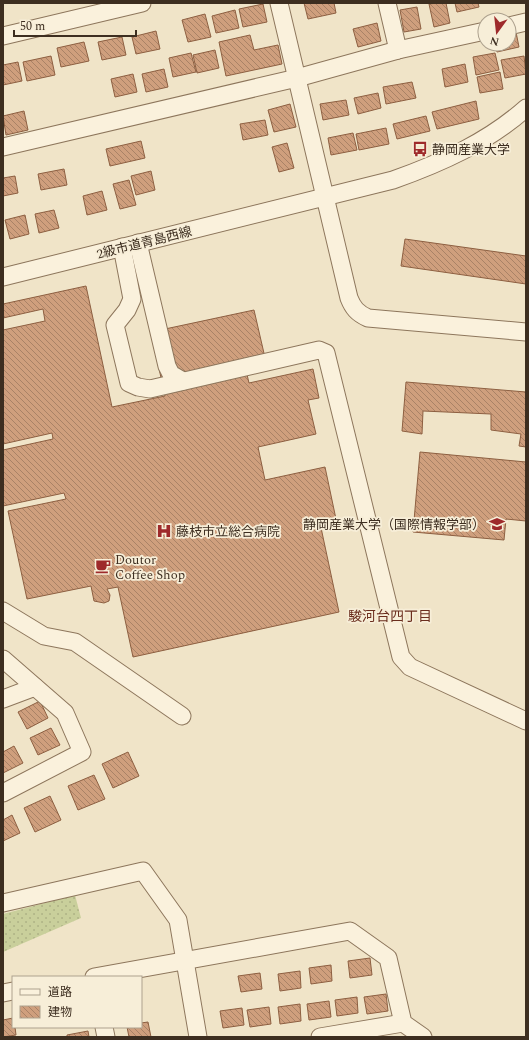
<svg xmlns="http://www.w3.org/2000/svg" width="529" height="1040" font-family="Spectral,'Noto Sans JP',serif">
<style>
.grass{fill:url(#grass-dots)}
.building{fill:url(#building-back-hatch);stroke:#8d5f41}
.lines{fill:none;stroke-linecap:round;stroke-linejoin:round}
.minor-casing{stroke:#8d765c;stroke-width:19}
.minor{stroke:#faf1dc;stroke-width:17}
.labels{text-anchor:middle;stroke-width:3.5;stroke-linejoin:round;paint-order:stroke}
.poi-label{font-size:13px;fill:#3d2e20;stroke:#f7eed8;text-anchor:start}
.street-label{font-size:13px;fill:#3d2e20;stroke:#f7eed8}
.neighbourhood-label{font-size:14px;fill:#6b2e1e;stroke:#f7eed8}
</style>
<defs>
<pattern id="grass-dots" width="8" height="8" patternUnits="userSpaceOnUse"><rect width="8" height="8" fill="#c9cf9b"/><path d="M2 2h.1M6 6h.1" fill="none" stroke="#aeb285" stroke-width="1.8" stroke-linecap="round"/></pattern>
<pattern id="building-back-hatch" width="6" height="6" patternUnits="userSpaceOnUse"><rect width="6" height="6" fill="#cf9f7d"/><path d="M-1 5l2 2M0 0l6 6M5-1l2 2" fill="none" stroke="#a98266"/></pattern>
</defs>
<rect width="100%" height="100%" fill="#f0e4c8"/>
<path class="grass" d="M75,895l6,23 -78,34v-38z"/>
<g class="building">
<path d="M304,3h30l2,10 -28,6z"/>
<path d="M437,3h9l4,20 -16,4 -5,-23z"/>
<path d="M455,3h23l1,4 -22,5z"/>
<path d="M263,4l4,18 -24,5 -4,-18z"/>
<path d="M417,7l4,22 -17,3 -4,-22z"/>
<path d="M235,10l4,18 -23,5 -4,-17z"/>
<path d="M205,14l6,23 -23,5 -6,-22z"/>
<path d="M377,23l4,18 -23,6 -5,-18z"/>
<path d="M156,31l4,18 -24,5 -4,-17z"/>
<path d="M516,32l3,15 -22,5 -2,-8h14v-10z"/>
<path d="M250,35l4,15 24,-5 4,19 -56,12 -7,-34z"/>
<path d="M122,37l4,18 -24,5 -4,-18z"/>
<path d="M84,42l5,19 -28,6 -4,-19z"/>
<path d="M215,50l4,18 -22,5 -4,-18z"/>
<path d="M191,53l5,19 -23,5 -4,-19z"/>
<path d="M495,53l4,17 -23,5 -3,-18z"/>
<path d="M51,56l4,19 -28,6 -4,-19z"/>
<path d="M524,56l2,18 -21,4 -4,-18z"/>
<path d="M18,62l4,19 -19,4v-20z"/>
<path d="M465,64l3,18 -23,5 -3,-18z"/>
<path d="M164,69l4,18 -22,5 -4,-18z"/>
<path d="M500,72l3,17 -23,4 -3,-16z"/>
<path d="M133,74l4,18 -22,5 -4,-18z"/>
<path d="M412,82l4,16 -30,6 -3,-17z"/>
<path d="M378,93l3,15 -23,6 -4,-16z"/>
<path d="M346,100l3,15 -26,5 -3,-16z"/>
<path d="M476,101l3,18 -42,10 -5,-17z"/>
<path d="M290,104l6,23 -22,5 -6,-22z"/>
<path d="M24,111l4,19 -22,5 -3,-19z"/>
<path d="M426,116l4,15 -33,8 -4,-15z"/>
<path d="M265,120l3,15 -25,5 -3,-16z"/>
<path d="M386,128l3,16 -30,6 -3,-16z"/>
<path d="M353,133l4,17 -26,5 -3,-17z"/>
<path d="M141,141l4,17 -35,8 -4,-17z"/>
<path d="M287,143l7,25 -15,4 -7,-25z"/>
<path d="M64,169l3,16 -26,5 -3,-16z"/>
<path d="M151,171l4,19 -19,5 -5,-19z"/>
<path d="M15,176l3,17 -15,3v-18z"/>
<path d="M129,180l7,25 -16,4 -7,-25z"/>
<path d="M102,191l5,19 -20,5 -4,-19z"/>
<path d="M54,210l5,18 -20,5 -4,-19z"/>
<path d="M25,215l4,19 -19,5 -5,-19z"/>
<path d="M405,239l121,17v28l-125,-18z"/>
<path d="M86,286l26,121 53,-11 -14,-64 103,-22 12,52 -21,4 4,17 64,-14 6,29 -11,2 8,34 -58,13 7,33 60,-13 11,52 -16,4 19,89 -206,45 -15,-70 -11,2 3,6 -1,6 -5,2 -10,-2 -3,-15 -64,13 -19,-88 58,-12 -2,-6 -61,13v-56l50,-11 -1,-6 -49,11v-114l42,-9 -2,-12 -40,9v-14z"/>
<path d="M406,382l120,10v55l-7,-1 2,-12 -30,-4v-16l-68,-3 -1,23 -20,-3z"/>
<path d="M420,452l106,10v59l-20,-2 -2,21 -91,-8z"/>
<path d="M40,701l8,17 -21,11 -9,-17z"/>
<path d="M51,728l9,17 -22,10 -8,-17z"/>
<path d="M14,746l9,17 -20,10v-21z"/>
<path d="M128,752l11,24 -26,12 -11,-24z"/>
<path d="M94,775l11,24 -27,11 -10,-24z"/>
<path d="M50,796l11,24 -26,12 -11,-24z"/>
<path d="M12,815l8,18 -17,8v-21z"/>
<path d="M370,958l2,17 -22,3 -2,-17z"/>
<path d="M331,965l1,16 -21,3 -2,-16z"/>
<path d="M300,971l1,17 -21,3 -2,-17z"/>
<path d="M260,973l2,16 -21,3 -3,-16z"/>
<path d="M386,994l2,17 -21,3 -3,-17z"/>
<path d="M357,997l1,16 -21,3 -2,-16z"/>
<path d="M329,1001l2,16 -22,3 -2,-16z"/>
<path d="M300,1004l1,17 -21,3 -2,-17z"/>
<path d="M269,1007l2,17 -21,3 -3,-17z"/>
<path d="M242,1008l2,17 -21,3 -3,-17z"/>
<path d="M13,1018v9h2l1,8 -13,2v-17z"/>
<path d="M148,1022l3,15h-22l-2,-10h14v-4z"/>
<path d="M88,1031l1,6h-22v-2z"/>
</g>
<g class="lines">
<defs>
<g id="minor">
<path d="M279,3l70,295c4,10 8,15 19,20l158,14"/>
<path d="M387,3l11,47"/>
<path d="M509,26l17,-4"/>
<path d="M3,36l139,-33"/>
<path d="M3,147l294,-69 101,-28 87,-19"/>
<path d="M138,243l29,123 4,8 12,7"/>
<path d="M122,247l10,52 -5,11 -12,15 14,58 9,4 12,2 169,-39 7,3 75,304 9,10 116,54"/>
<path d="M3,277l390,-97c48,-17 95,-38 133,-72"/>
<path d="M3,611l41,25 31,6 107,74"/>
<path d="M3,659l62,54 17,39 -79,41"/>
<path d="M3,699l32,-12"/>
<path d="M3,903l140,-32 35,49 20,117"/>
<path d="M94,977l256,-46 38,27 15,65 20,14"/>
<path d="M3,993l10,-2"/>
<path d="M104,1027l2,10"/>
<path d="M320,1037l83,-14"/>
</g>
</defs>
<use href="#minor" class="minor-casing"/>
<use href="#minor" class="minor"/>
</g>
<defs>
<symbol id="bus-bare" viewBox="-9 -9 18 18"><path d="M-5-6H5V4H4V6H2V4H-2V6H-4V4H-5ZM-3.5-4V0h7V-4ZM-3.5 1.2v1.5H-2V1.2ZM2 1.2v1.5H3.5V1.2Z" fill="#9e2a2b" stroke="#f7eed8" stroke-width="2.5" paint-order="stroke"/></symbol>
<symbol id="university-bare" viewBox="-9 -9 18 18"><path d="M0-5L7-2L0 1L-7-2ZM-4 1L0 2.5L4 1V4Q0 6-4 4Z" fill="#9e2a2b" stroke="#f7eed8" stroke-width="2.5" paint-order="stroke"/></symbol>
<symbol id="hospital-bare" viewBox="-9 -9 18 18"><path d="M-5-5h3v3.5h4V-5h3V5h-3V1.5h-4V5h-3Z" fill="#9e2a2b" stroke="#f7eed8" stroke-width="2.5" paint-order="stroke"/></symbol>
<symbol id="cafe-bare" viewBox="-9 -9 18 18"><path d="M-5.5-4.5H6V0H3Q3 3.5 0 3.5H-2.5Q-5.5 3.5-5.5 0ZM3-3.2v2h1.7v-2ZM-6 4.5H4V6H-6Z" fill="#9e2a2b" stroke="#f7eed8" stroke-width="2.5" paint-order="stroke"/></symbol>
</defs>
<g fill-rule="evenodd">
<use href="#bus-bare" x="409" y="138" width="22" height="22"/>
<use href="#university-bare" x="486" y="513" width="22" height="22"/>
<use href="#hospital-bare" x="153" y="520" width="22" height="22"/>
<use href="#cafe-bare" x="92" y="555" width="22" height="22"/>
</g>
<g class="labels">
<g class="poi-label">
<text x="432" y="154">静岡産業大学</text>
<text x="485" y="529" text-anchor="end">静岡産業大学（国際情報学部）</text>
<text x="176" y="536">藤枝市立総合病院</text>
<text x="115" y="564">Doutor<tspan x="115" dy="15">Coffee Shop</tspan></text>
</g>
<g class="street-label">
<text transform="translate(144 242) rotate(-14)" y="5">2級市道青島西線</text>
</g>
<g class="neighbourhood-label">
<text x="390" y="621">駿河台四丁目</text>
</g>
</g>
<rect width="529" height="1040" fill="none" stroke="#3d2e20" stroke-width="8"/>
<rect x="12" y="976" width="130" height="52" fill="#f7eed8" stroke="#ada18e"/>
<rect x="20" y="989" width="20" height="6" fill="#faf1dc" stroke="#ada18e"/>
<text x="48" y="996" font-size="12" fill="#3d2e20">道路</text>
<rect x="20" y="1006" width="20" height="12" fill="url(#building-back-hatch)" stroke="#ada18e"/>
<text x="48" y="1016" font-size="12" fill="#3d2e20">建物</text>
<g transform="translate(497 32) rotate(195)"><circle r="19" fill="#f7eed8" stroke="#ada18e"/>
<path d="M0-3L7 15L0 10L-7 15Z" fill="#9e2a2b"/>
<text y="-6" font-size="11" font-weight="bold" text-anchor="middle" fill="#3d2e20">N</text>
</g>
<path d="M14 30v6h122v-6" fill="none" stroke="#3d2e20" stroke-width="2"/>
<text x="20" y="30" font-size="12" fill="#3d2e20" stroke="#f7eed8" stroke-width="3" paint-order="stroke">50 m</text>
</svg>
